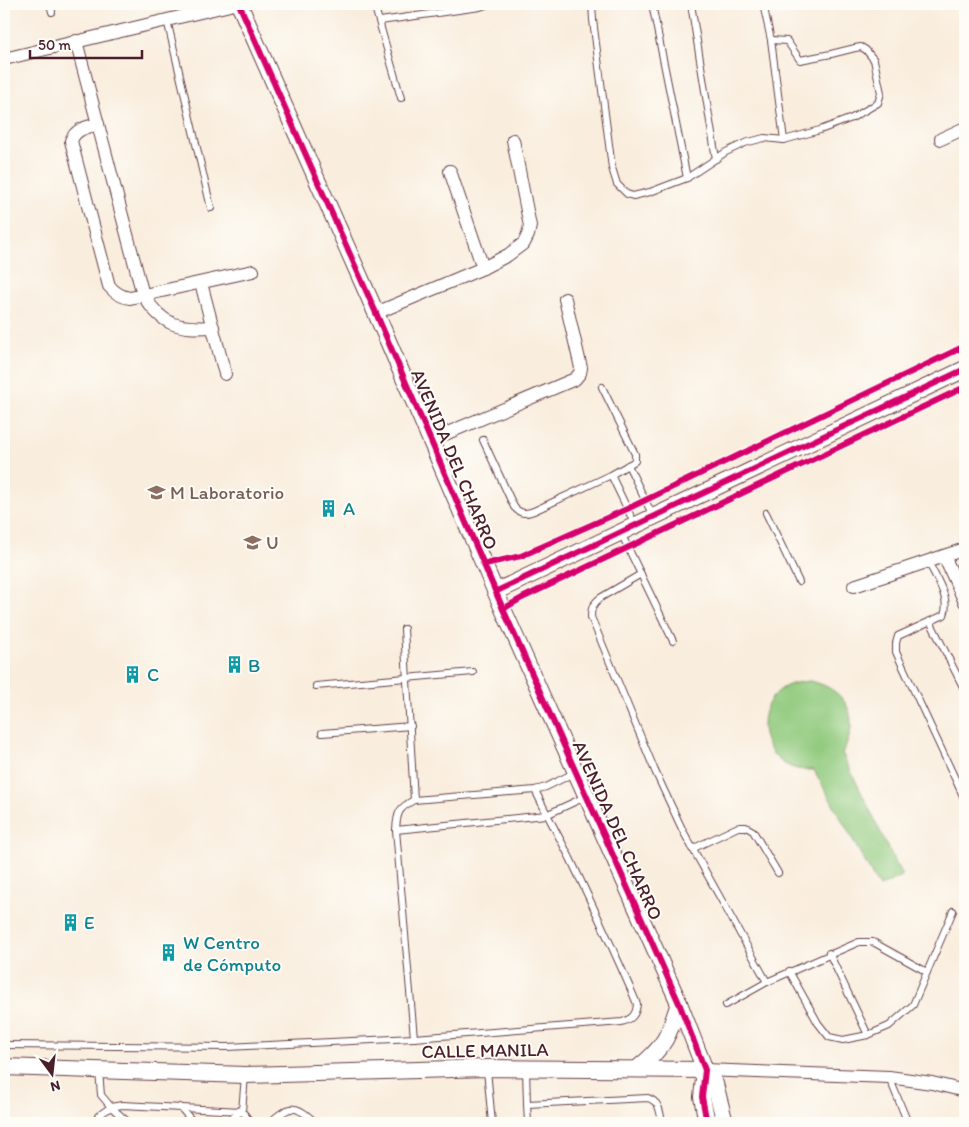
<svg xmlns="http://www.w3.org/2000/svg" width="969" height="1127" font-family="Itim,sans-serif">
<style>
.green{fill:#93cb7f;stroke:#6e7555}
.lines{fill:none;stroke-linecap:round;stroke-linejoin:round}
.service-casing{stroke:#643e46;stroke-width:8}
.minor-casing{stroke:#643e46;stroke-width:14}
.tertiary-casing{stroke:#643e46;stroke-width:18}
.service{stroke:#fff;stroke-width:6}
.minor{stroke:#fff;stroke-width:12}
.tertiary{stroke:#fff;stroke-width:16}
.cycleway-casing{stroke:#fdfcf7;stroke-width:9}
.cycleway{stroke:#d6006c;stroke-width:6}
.labels{text-anchor:middle;stroke-width:4;stroke-linejoin:round;paint-order:stroke}
.street-label{font-size:19px;fill:#4a1f2b;stroke:#fdfcf7}
.education-label{font-size:19px;fill:#785e54;stroke:#fdfcf7;text-anchor:start}
.culture-label{font-size:19px;fill:#0d838f;stroke:#fdfcf7;text-anchor:start}
</style>
<rect width="100%" height="100%" fill="#fdfcf7"/>
<filter id="ink" filterUnits="userSpaceOnUse"><feTurbulence type="fractalNoise" baseFrequency=".02" numOctaves="2"/><feDisplacementMap in="SourceGraphic" scale="10" xChannelSelector="R" yChannelSelector="G"/><feConvolveMatrix kernelMatrix="1 2 1 2 8 2 1 2 1" color-interpolation-filters="sRGB"/></filter>
<filter id="wash" filterUnits="userSpaceOnUse"><feTurbulence type="fractalNoise" baseFrequency=".0096" numOctaves="4" result="noise"/><feDisplacementMap in="SourceGraphic" scale="20" xChannelSelector="R" yChannelSelector="G"/><feGaussianBlur stdDeviation="1.12" result="paint"/><feColorMatrix in="noise" values="0 0 0 0 0 0 0 0 0 0 0 0 0 0 0 0 0 1.4 0 .05"/><feComposite in="paint" operator="in"/></filter>
<g filter="url(#wash)">
<rect width="100%" height="100%" fill="#f9eddd"/>
<path class="green" d="M810,681c38,8 52,39 32,72l60,123 -23,11 -65,-117c-5,0 -11,0 -16,-1 -38,-8 -48,-60 -15,-81 8,-5 18,-6 27,-7z"/>
</g>
<g filter="url(#ink)">
<g class="lines">
<defs>
<g id="service">
<path d="M50,4l2,8"/>
<path d="M374,4l27,94"/>
<path d="M592,4l1,16 19,148 5,16 10,10 6,2 17,-4 37,-14 39,-26 19,-9 19,-5 20,2 36,-10 32,-12 26,-15 3,-10 -7,-33 -8,-10 -5,-3 -6,1 -24,6 -31,6 -13,-19 -16,-1"/>
<path d="M652,4l35,174"/>
<path d="M691,4l25,155"/>
<path d="M763,4l8,36 13,100"/>
<path d="M167,20l44,188"/>
<path d="M380,21l100,-14 9,-3"/>
<path d="M483,440l31,67c7,8 13,7 22,3l75,-35 24,-14v-7l-33,-67"/>
<path d="M628,465l25,51"/>
<path d="M611,475l24,50"/>
<path d="M766,513l33,69"/>
<path d="M621,533l52,108"/>
<path d="M928,561c7,16 23,37 16,54l-46,21 -2,7v9l69,148"/>
<path d="M641,574l-41,24c-7,6 -9,10 -9,19l64,154 28,60 84,151 92,-40h14l54,30"/>
<path d="M930,621l35,70"/>
<path d="M404,629l10,171"/>
<path d="M316,686l157,-14"/>
<path d="M322,733l89,-7"/>
<path d="M396,830l150,-15 39,-18"/>
<path d="M692,849l46,-22h8l7,4 25,42"/>
<path d="M829,953l39,82"/>
<path d="M789,971l29,52 11,14 14,3 25,-5 21,-9 24,-21 40,-94"/>
<path d="M726,1005l41,-23"/>
<path d="M414,1038l-18,-208c1,-18 3,-22 18,-30l121,-10 11,-3 30,-15"/>
<path d="M4,1045l224,2 186,-9 208,-16c10,-3 14,-7 15,-18 -21,-50 -44,-98 -67,-146 -12,-23 -24,-45 -35,-68"/>
<path d="M526,1069l1,35 121,-6c12,4 12,14 14,25"/>
<path d="M487,1070l5,53"/>
<path d="M99,1071l2,24 10,12 18,16"/>
<path d="M245,1076l-3,35 9,12"/>
<path d="M889,1077l19,46"/>
<path d="M527,1104l1,19"/>
<path d="M180,1107l14,16"/>
<path d="M97,1123l1,-7 13,-9 11,-2 120,6"/>
<path d="M225,1123l17,-12"/>
<path d="M269,1123c22,-19 26,-19 47,0"/>
</g>
<g id="minor">
<path d="M76,41l67,254c20,31 34,34 70,32"/>
<path d="M4,59l230,-55"/>
<path d="M98,124c-11,3 -23,5 -27,17l38,145c6,7 12,11 21,12l123,-27"/>
<path d="M941,139l24,-11"/>
<path d="M450,171l33,97"/>
<path d="M201,283l24,91"/>
<path d="M376,313l107,-45 25,-13 16,-12 4,-8 2,-9 -17,-86"/>
<path d="M431,440l144,-61 5,-6 1,-5 -16,-69"/>
<path d="M944,556l21,46"/>
<path d="M854,586l111,-37"/>
<path d="M705,1070l184,7 43,6 33,8"/>
</g>
<g id="tertiary">
<path d="M239,4l137,309 127,296 176,394 26,67 -3,27 5,26"/>
<path d="M497,591l468,-222"/>
<path d="M4,1067l241,8 242,-7 218,2"/>
<path d="M638,1068c27,-21 31,-33 41,-65"/>
<path d="M705,1070l10,14 10,39"/>
</g>
</defs>
<use href="#service" class="service-casing"/>
<use href="#minor" class="minor-casing"/>
<use href="#tertiary" class="tertiary-casing"/>
<use href="#service" class="service"/>
<use href="#minor" class="minor"/>
<use href="#tertiary" class="tertiary"/>
<defs>
<g id="cycleway">
<path d="M239,4l137,309 127,296 176,394 26,67 -3,27 5,26"/>
<path d="M485,564l36,-8 106,-47 338,-163"/>
<path d="M497,591l468,-222"/>
<path d="M503,609l19,-11 443,-211"/>
</g>
</defs>
<use href="#cycleway" class="cycleway-casing"/>
<use href="#cycleway" class="cycleway"/>
</g>
</g>
<defs>
<symbol id="school-bare" viewBox="-9 -9 18 18"><path d="M0-5L7-2L0 1L-7-2ZM-4 1L0 2.5L4 1V4Q0 6-4 4Z" fill="#8d6e63" stroke="#fdfcf7" stroke-width="2.5" paint-order="stroke"/></symbol>
<symbol id="building-bare" viewBox="-9 -9 18 18"><path d="M-4-6H4V6H1V3H-1V6H-4ZM-2.5-4.3h1.7v1.8h-1.7ZM.8-4.3h1.7v1.8H.8ZM-2.5-1h1.7V.8h-1.7ZM.8-1h1.7V.8H.8Z" fill="#0f9aa8" stroke="#fdfcf7" stroke-width="2.5" paint-order="stroke"/></symbol>
</defs>
<g fill-rule="evenodd">
<use href="#school-bare" x="144" y="480" width="25" height="25"/>
<use href="#building-bare" x="316" y="496" width="25" height="25"/>
<use href="#school-bare" x="240" y="530" width="25" height="25"/>
<use href="#building-bare" x="222" y="652" width="25" height="25"/>
<use href="#building-bare" x="120" y="662" width="25" height="25"/>
<use href="#building-bare" x="58" y="910" width="25" height="25"/>
<use href="#building-bare" x="156" y="940" width="25" height="25"/>
</g>
<g class="labels">
<g class="street-label">
<text transform="translate(455 459) rotate(67)" y="7">AVENIDA DEL CHARRO</text>
<text transform="translate(618 830) rotate(66)" y="7">AVENIDA DEL CHARRO</text>
<text transform="translate(485 1050) rotate(-1)" y="7">CALLE MANILA</text>
</g>
<g class="education-label">
<text x="170" y="499">M Laboratorio</text>
<text x="266" y="549">U</text>
</g>
<g class="culture-label">
<text x="343" y="515">A</text>
<text x="248" y="672">B</text>
<text x="147" y="681">C</text>
<text x="84" y="929">E</text>
<text x="183" y="949">W Centro<tspan x="183" dy="22">de Cómputo</tspan></text>
</g>
</g>
<rect width="969" height="1127" fill="none" stroke="#fdfcf7" stroke-width="20"/>
<g transform="translate(52 1074) rotate(165)" stroke="#fdfcf7" stroke-width="4" paint-order="stroke">
<path d="M0-4L9 19L0 12L-9 19Z" fill="#4a1f2b"/>
<text y="-8" font-size="14" font-weight="bold" text-anchor="middle" fill="#4a1f2b">N</text>
</g>
<path d="M30 50v8h112v-8" fill="none" stroke="#4a1f2b" stroke-width="2.5"/>
<text x="38" y="50" font-size="15" fill="#4a1f2b" stroke="#fdfcf7" stroke-width="4" paint-order="stroke">50 m</text>
</svg>
